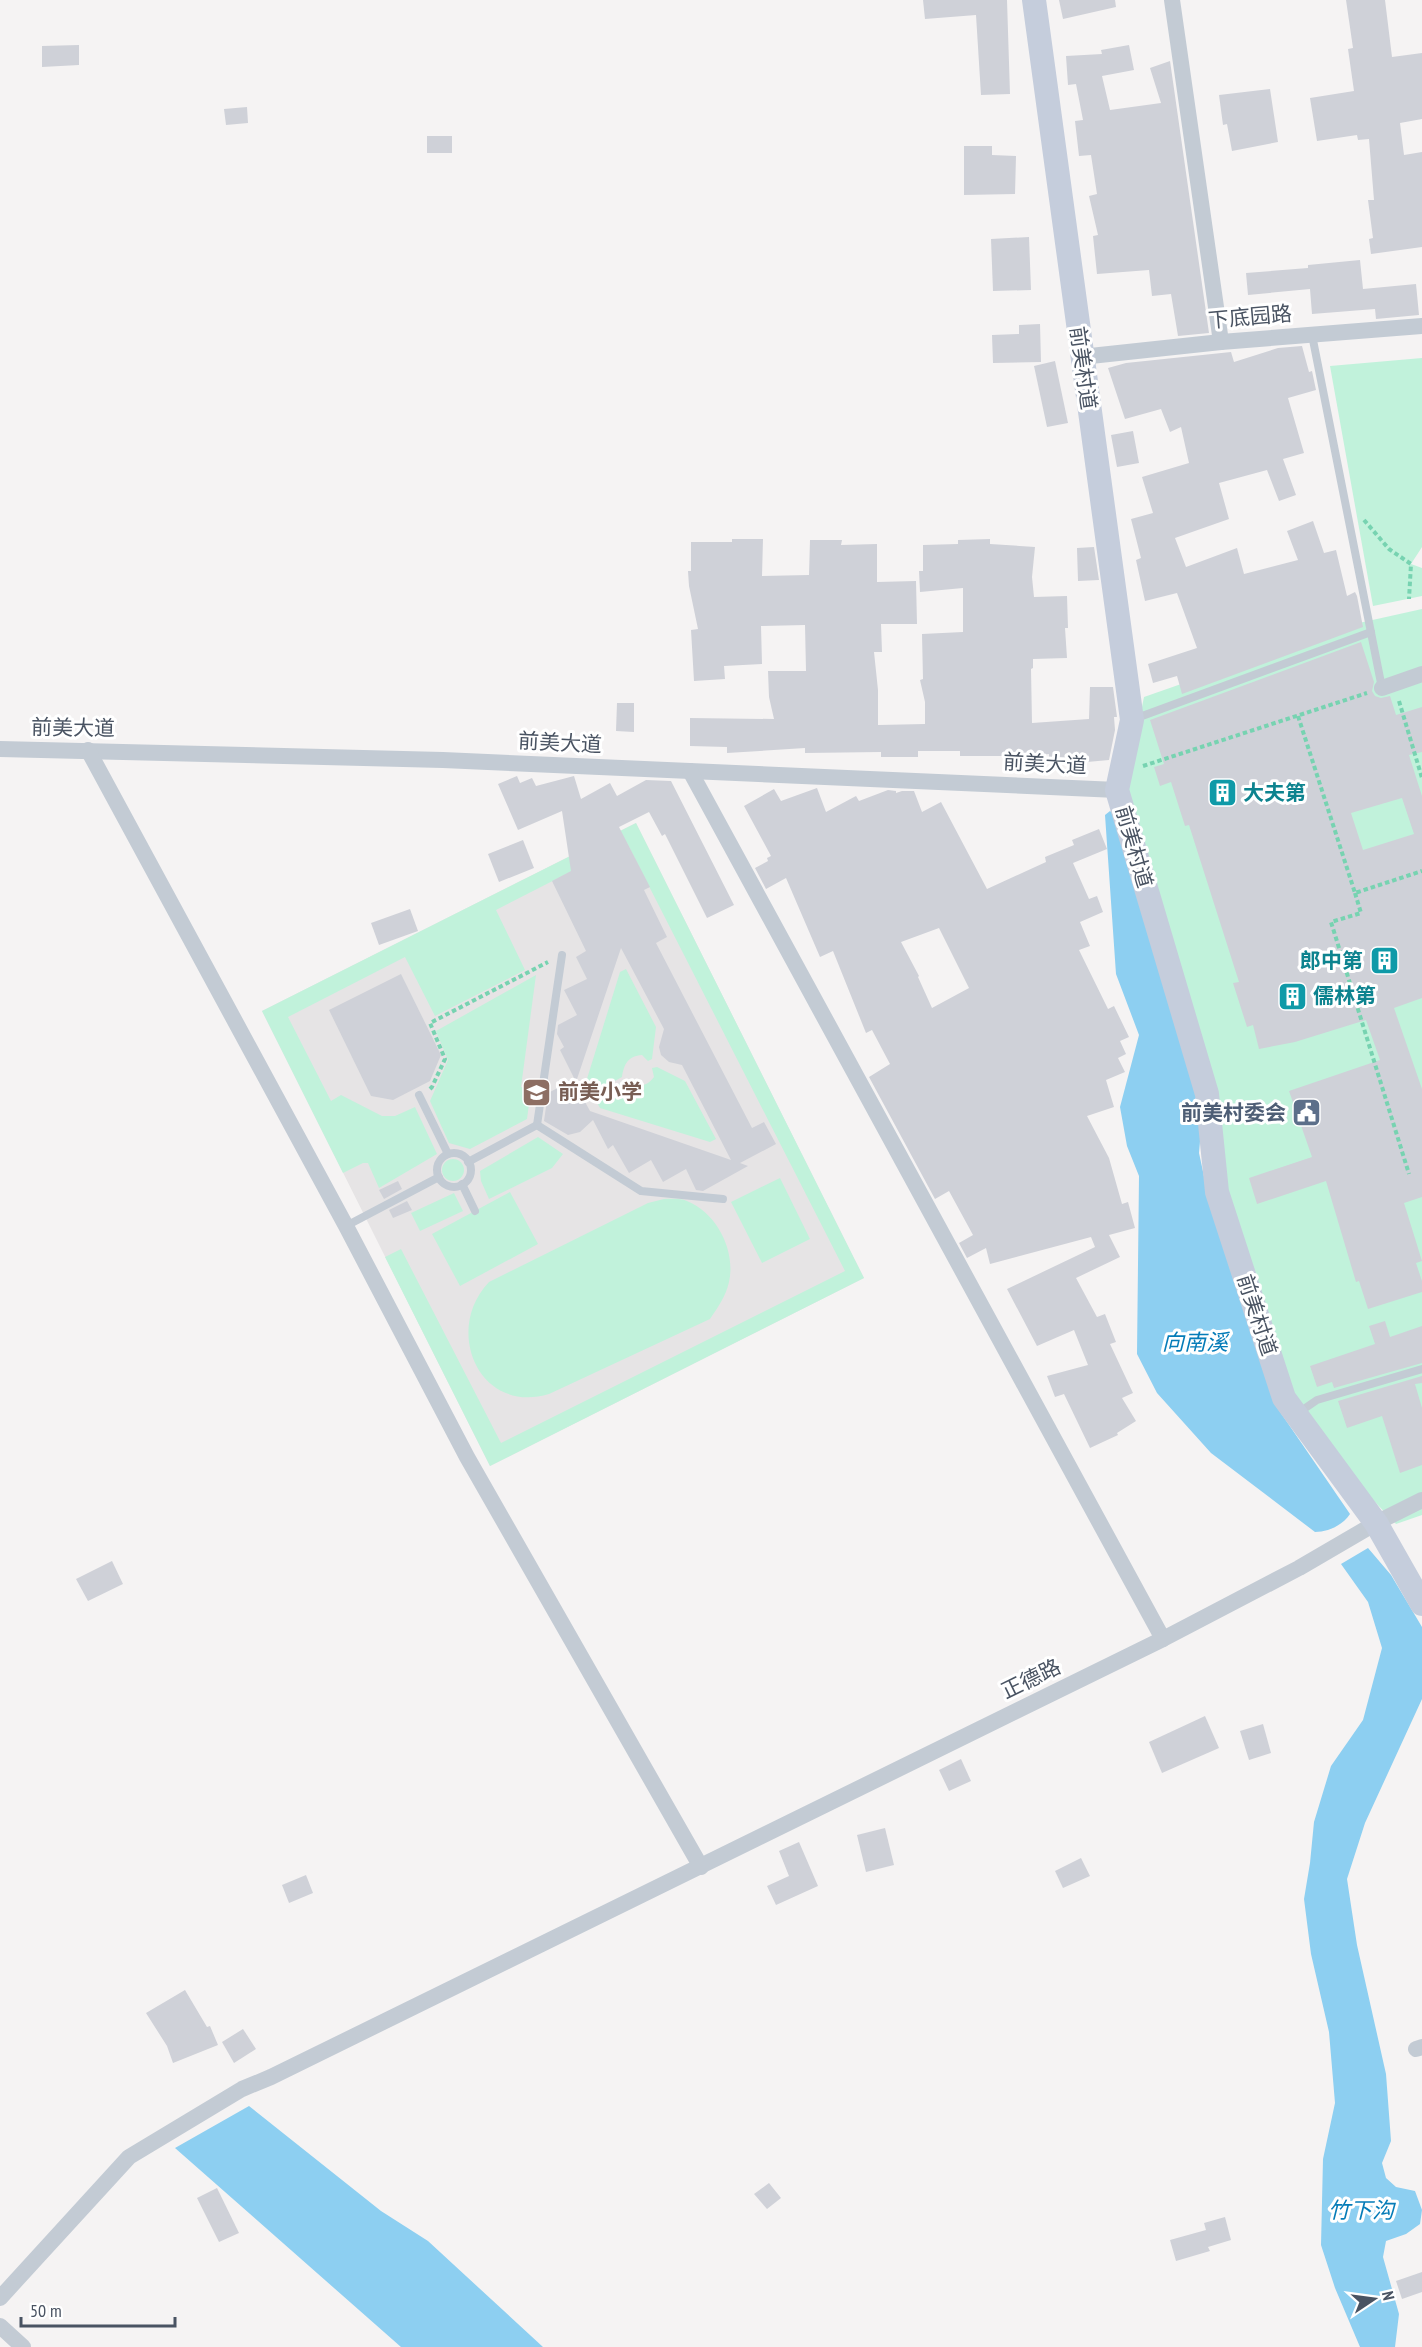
<svg xmlns="http://www.w3.org/2000/svg" width="1422" height="2347" font-family="'PT Sans Narrow','Noto Sans SC',sans-serif">
<style>
.education{fill:#e6e4e5}
.green{fill:#c1f2db}
.water{fill:#8dcff1}
.building{fill:#cfd1d8;fill-rule:evenodd}
.lines{fill:none;stroke-linecap:round;stroke-linejoin:round}
.path{stroke:#77d3b1;stroke-width:4;stroke-dasharray:4.5 3;stroke-linecap:butt}
.lane{stroke:#c3cbd4;stroke-width:8}
.street{stroke:#c3cbd4;stroke-width:16}
.secondary{stroke:#c5cddc;stroke-width:24}
.labels{text-anchor:middle;stroke-width:6;stroke-linejoin:round;paint-order:stroke}
.street-label{font-size:21px;fill:#495362;stroke:#fff}
.culture-label{font-size:21px;font-weight:bold;fill:#0d838f;stroke:#fff;text-anchor:start}
.education-label{font-size:21px;font-weight:bold;fill:#785e54;stroke:#fff;text-anchor:start}
.service-label{font-size:21px;font-weight:bold;fill:#4e5e75;stroke:#fff;text-anchor:end}
.water-label{font-size:22px;font-style:italic;fill:#057cb8;stroke:#fff}
</style>
<rect width="100%" height="100%" fill="#f5f3f3"/>
<path class="education" d="M636,823l228,455 -374,188 -228,-455z"/>
<g class="green">
<path d="M1422,358v189l-11,17 11,4v28l-49,10 -43,-240z"/>
<path d="M1422,609v906l-26,9 -46,-48 -63,-90 -59,-194 -103,-402 19,-93 206,-72z"/>
<path d="M636,823l228,455 -374,188 -105,-209 16,-8 100,194 344,-172 -218,-428 -131,67 29,60 -90,46 -30,-59 -117,60 43,84 10,-6 41,21h13l20,-9 22,47 -58,34 -11,-25h-5l-20,10 -81,-162z"/>
<path d="M626,969l30,58 -4,32 -4,2 -6,-6c-14,1 -18,9 -20,22l-31,17 -5,-12 34,-110z"/>
<path d="M536,975l-15,112 10,2 -4,30 -57,30 -21,-6 -19,-42 18,-41 -12,-29z"/>
<path d="M657,1067l28,14 31,58 -6,3 -110,-34 -6,-11 31,-16c12,6 21,7 29,-4l-2,-9z"/>
<path d="M538,1137l25,17 -11,14 -63,31 -8,-18 -1,-10z"/>
<circle cx="453" cy="1170" r="11"/>
<path d="M780,1178l30,61 -48,24 -31,-61z"/>
<path d="M510,1192l28,52 -78,42 -28,-52z"/>
<path d="M454,1193l9,18 -43,20 -9,-18z"/>
<path d="M664,1199c8,0 16,-1 23,2 30,12 49,50 42,81 -3,14 -11,25 -19,37l-161,75c-70,21 -106,-64 -60,-112l159,-79z"/>
</g>
<g class="water">
<path d="M1110,811l6,5 87,290 -4,47 11,51 64,199 76,111c-7,11 -22,18 -35,18l-104,-79 -54,-60 -20,-39 2,-178 -12,-30 -7,-39 19,-72 -23,-61 -11,-159z"/>
<path d="M1368,1548l23,27 31,52v72l-57,124 -18,56 10,66 29,129 5,67 -9,22 4,15 10,9 19,4 7,19 -2,14 -14,10 -20,7 -3,16 16,57 -4,33h-35l-25,-59 -14,-43 2,-86 12,-56 -6,-71 -18,-78 -7,-55 6,-36 4,-41 17,-56 32,-46 19,-72 -14,-46 -27,-38z"/>
<path d="M249,2106l132,105 47,30 115,106h-142l-226,-199z"/>
</g>
<g class="building">
<path d="M923,0h84l3,94 -29,1 -5,-80 -51,4z"/>
<path d="M1059,0h56l1,7 -53,12z"/>
<path d="M1346,0h39l7,57 30,-4v66l-22,4 4,32 18,-3v95l-51,7 -2,-15 4,-1 -5,-38h6l-5,-61 -11,1 -1,-5 -40,6 -7,-43 44,-7 -6,-42 5,-1z"/>
<path d="M79,45v20l-37,2v-21z"/>
<path d="M1129,45l5,25 -32,6 8,34 51,-7 -11,-35 20,-7 39,272 -31,3 -7,-42 -19,2 -3,-26 -52,4 -4,-38 5,-1 -9,-39 8,-2 -6,-39 -12,1 -4,-35 8,-1 -7,-36 -8,1 -2,-29 36,-2 -1,-4z"/>
<path d="M1270,89l8,53 -46,9 -5,-27 -4,1 -4,-30z"/>
<path d="M247,107l1,16 -22,2 -2,-16z"/>
<rect x="427" y="136" width="25" height="17"/>
<path d="M964,146h28v9l24,1 -1,38 -51,1z"/>
<path d="M1029,237l2,53 -38,1 -2,-52z"/>
<path d="M1360,260l3,29 53,-5 3,31 -43,4 -1,-10 -63,5 -2,-25 -62,6 -2,-22 62,-5v-3z"/>
<path d="M1040,324l1,38 -48,1 -1,-28 27,-1v-9z"/>
<path d="M1302,346l7,26 3,-1 4,19 -28,8 16,55 -21,6 13,36 -17,6 -12,-31 -48,13 10,36 -54,19 11,29 51,-19 7,26 54,-14 -11,-29 26,-10 11,32 12,-3 11,46 8,-4 2,4 6,31 -181,67 -5,-18 -24,7 -5,-19 49,-16 -20,-55 -32,8 -9,-41 5,-2 -10,-39 22,-6 -11,-36 47,-14 -8,-36 -11,5 -9,-23 -36,10 -17,-51 18,-5 105,-11 3,10 44,-14z"/>
<path d="M1055,361l13,62 -21,4 -13,-61z"/>
<path d="M1133,431l6,32 -22,4 -6,-32z"/>
<path d="M732,539h31l-1,37 47,-1 1,-35h32l-1,5 36,-1v38l39,-1 1,43h-36l1,28h-8l4,38v35l47,-1v-22l-5,-22 3,-1 -1,-45 41,-2v-44l-43,4 -1,-21h4v-26l35,-1v-4l32,-1v5l45,3 -3,30 2,20 33,-1 1,32h-3l2,30 -34,1v9l-2,1 1,54 57,-4 1,-32h23l4,30h-3l1,13 -6,30 -22,2v-6l-38,3v-5l-35,4v-2h-54v-5h-42v6h-37v-5l-76,1v-5l-78,5v-6l-37,-1v-28l84,1 -5,-22 -1,-26h38l-1,-46 -44,1 1,38 -38,2 1,13 -31,2 -3,-51 7,-1 -9,-43 -1,-15h3v-29h41z"/>
<path d="M1094,547l5,33 -21,1 -1,-33z"/>
<path d="M1361,642l13,40 -2,9 3,5 6,2 9,-2 6,19 26,-8v45l-13,3 13,41v202l-28,10 28,81v108l-18,6 18,58 -6,2 6,18v11l-54,17 -9,-28 -3,1 -30,-101 -69,23 -8,-26 63,-21 -23,-66 91,-31 -14,-40 -71,22 -36,7 -6,-24 -6,2 -14,-44 6,-1 -50,-157 -4,1 -14,-44 -11,4 -6,-19 10,-3 -14,-44zM1402,798l12,36 -51,16 -12,-37z"/>
<path d="M617,703h17v29l-18,-1z"/>
<path d="M517,776l3,7 12,-5 4,8 38,-10 7,23 29,-16 7,13 29,-16 25,1 63,124 -27,13 -42,-84 -3,2 -13,-24 -30,15 31,60 -6,3 23,47 -11,6 96,185 12,-6 12,22 -36,19 8,3 -45,25 -7,-1 -10,-21 -23,13 -12,-22 -22,13 -16,-28 -5,4 -15,-29 -13,12 -12,3 -24,-14 4,-28 25,-13 17,31 141,49 -49,-95 -13,-3 -8,-7 -2,-8 5,-18 -43,-81 -45,134 -16,-32 4,-3 -7,-13 1,-9 19,-10 -13,-25 23,-11 -11,-22 10,-6 -34,-70 19,-10 -9,-60 -44,19 -20,-46z"/>
<path d="M817,788l9,24 30,-16 3,5 29,-11 8,1v2l6,-2h12l8,21 19,-10 46,87 59,-27 -1,-5 29,-12 -2,-5 27,-11 8,20 -34,14 16,36 8,-3 6,16 -23,10 10,24 -11,4 29,59 6,-3 15,31 -9,4 6,13 -8,4 7,14 -19,8 8,27 -27,9 22,42 13,46 6,-2 7,26 -26,7 11,22 -44,21 21,39 8,-3 11,28 -6,2 23,49 -11,5 14,23 -19,12 1,2 -28,13 -26,-54 -9,3 -8,-21 41,-11 -14,-35 -37,16 -30,-57 88,-42 -4,-10 -101,27 -4,-16 -19,10 -8,-15 14,-8 -24,-44 -14,8 -66,-122 21,-13 -18,-34 -6,3 -33,-82 -13,6 -34,-79 -20,11 -11,-21 13,-7 -1,-3 4,-2 -27,-50 30,-17 7,12zM939,928l30,60 -37,20 -14,-31 1,-1 -18,-34z"/>
<path d="M523,840l11,28 -35,14 -11,-28z"/>
<path d="M410,909l8,22 -39,14 -8,-22z"/>
<path d="M401,974l40,81 -11,26 -37,19 -22,-4 -42,-86z"/>
<path d="M398,1181l4,8 -18,10 -5,-9z"/>
<path d="M407,1201l5,9 -19,8 -4,-8z"/>
<path d="M1385,1321l5,16 32,-11v37l-88,25 -2,-6 -15,5 -7,-21 65,-22 -6,-18z"/>
<path d="M1422,1376v7l-7,1 7,24v57l-22,8 -18,-57 -35,12 -9,-27z"/>
<path d="M112,1561l11,23 -35,17 -12,-22z"/>
<path d="M1205,1716l14,32 -57,25 -13,-31z"/>
<path d="M1263,1724l8,29 -22,7 -9,-29z"/>
<path d="M961,1759l10,22 -22,10 -10,-21z"/>
<path d="M885,1828l9,37 -28,7 -9,-37z"/>
<path d="M799,1842l19,44 -42,19 -9,-19 22,-10 -10,-25z"/>
<path d="M1081,1858l9,18 -27,12 -8,-17z"/>
<path d="M306,1875l7,18 -24,10 -7,-18z"/>
<path d="M185,1990l22,37 3,-1 8,19 -45,18 -6,-17 -21,-33z"/>
<path d="M243,2029l13,20 -22,14 -12,-21z"/>
<path d="M769,2183l12,15 -14,11 -13,-15z"/>
<path d="M217,2188l22,45 -20,9 -22,-44z"/>
<path d="M1225,2217l6,23 -23,7 2,4 -34,10 -6,-21 36,-10 -2,-7z"/>
<path d="M1422,2272v20l-20,7 -6,-18z"/>
</g>
<g class="lines">
<g class="path">
<path d="M1364,520l25,29 22,15 -2,35"/>
<path d="M1399,701l23,77"/>
<path d="M1298,716l57,177 67,-22"/>
<path d="M1143,766l224,-73"/>
<path d="M1355,893l6,20 -30,9 78,252"/>
<path d="M430,1089l2,-2 13,-28 -15,-36 118,-61"/>
</g>
<g class="lane">
<path d="M1312,335l70,353"/>
<path d="M1134,719l237,-87"/>
<path d="M419,1095l29,59"/>
<path d="M537,1125l104,66 82,8"/>
<path d="M537,1125l25,-170"/>
<circle cx="454" cy="1170" r="17"/>
<path d="M468,1162l69,-37"/>
<path d="M462,1184l13,27"/>
<path d="M346,1226l93,-49"/>
<path d="M1298,1413l19,-13 105,-31"/>
</g>
<g class="street">
<path d="M1172,0l49,342"/>
<path d="M1081,357l140,-15 201,-16"/>
<path d="M1382,688l40,-14"/>
<path d="M0,749l443,11 674,30"/>
<path d="M88,750l258,476 121,231 234,410"/>
<path d="M690,771l473,868"/>
<path d="M1416,2049l6,-2"/>
<path d="M0,2298l129,-141 113,-68 29,-12 892,-438 136,-71 77,-45 46,-23"/>
<path d="M0,2326l23,21"/>
</g>
<path class="secondary" d="M1034,0l98,720 -15,70 90,304 10,98 67,206 92,125 46,81"/>
</g>
<defs>
<symbol id="building-square" viewBox="-11 -11 22 22"><rect x="-9" y="-9" width="18" height="18" rx="4" fill="#0f9aa8" stroke="#fff"/><path d="M-4-6H4V6H1V3H-1V6H-4ZM-2.5-4.3h1.7v1.8h-1.7ZM.8-4.3h1.7v1.8H.8ZM-2.5-1h1.7V.8h-1.7ZM.8-1h1.7V.8H.8Z" fill="#fff"/></symbol>
<symbol id="school-square" viewBox="-11 -11 22 22"><rect x="-9" y="-9" width="18" height="18" rx="4" fill="#8d6e63" stroke="#fff"/><path d="M0-5L7-2L0 1L-7-2ZM-4 1L0 2.5L4 1V4Q0 6-4 4Z" fill="#fff"/></symbol>
<symbol id="civic-square" viewBox="-11 -11 22 22"><rect x="-9" y="-9" width="18" height="18" rx="4" fill="#5c6f8a" stroke="#fff"/><path d="M-.6-6.5H3V-4.5H.6V-3L4-1V1h2V6H-6V1h2V-1L-.6-3ZM-1.2 2.5V6h2.4V2.5Z" fill="#fff"/></symbol>
</defs>
<g fill-rule="evenodd">
<use href="#building-square" x="1206" y="776" width="33" height="33"/>
<use href="#building-square" x="1368" y="944" width="33" height="33"/>
<use href="#building-square" x="1276" y="980" width="33" height="33"/>
<use href="#school-square" x="520" y="1076" width="33" height="33"/>
<use href="#civic-square" x="1290" y="1096" width="33" height="33"/>
</g>
<g class="labels">
<g class="street-label">
<text transform="translate(1250 317) rotate(-5)" y="7">下底园路</text>
<text transform="translate(1083 368) rotate(82)" y="7">前美村道</text>
<text transform="translate(73 728) rotate(1)" y="7">前美大道</text>
<text transform="translate(560 743) rotate(3)" y="7">前美大道</text>
<text transform="translate(1045 764) rotate(3)" y="7">前美大道</text>
<text transform="translate(1134 847) rotate(74)" y="7">前美村道</text>
<text transform="translate(1257 1315) rotate(72)" y="7">前美村道</text>
<text transform="translate(1031 1679) rotate(-26)" y="7">正德路</text>
</g>
<g class="culture-label">
<text x="1243" y="800">大夫第</text>
<text x="1363" y="968" text-anchor="end">郎中第</text>
<text x="1313" y="1003">儒林第</text>
</g>
<g class="education-label">
<text x="558" y="1099">前美小学</text>
</g>
<g class="service-label">
<text x="1286" y="1120">前美村委会</text>
</g>
<g class="water-label">
<text x="1195" y="1350">向南溪</text>
<text x="1361" y="2218">竹下沟</text>
</g>
</g>
<g transform="translate(1374 2299) rotate(77)" stroke="#ffffff" stroke-width="4.5" paint-order="stroke">
<path d="M0-4.5L10 22L0 15L-10 22Z" fill="#495362"/>
<text y="-9" font-size="16" font-weight="bold" text-anchor="middle" fill="#495362">N</text>
</g>
<path d="M21 2317v9h154v-9" fill="none" stroke="#495362" stroke-width="3"/>
<text x="30" y="2317" font-size="18" fill="#495362" stroke="#ffffff" stroke-width="4.5" paint-order="stroke">50 m</text>
</svg>
